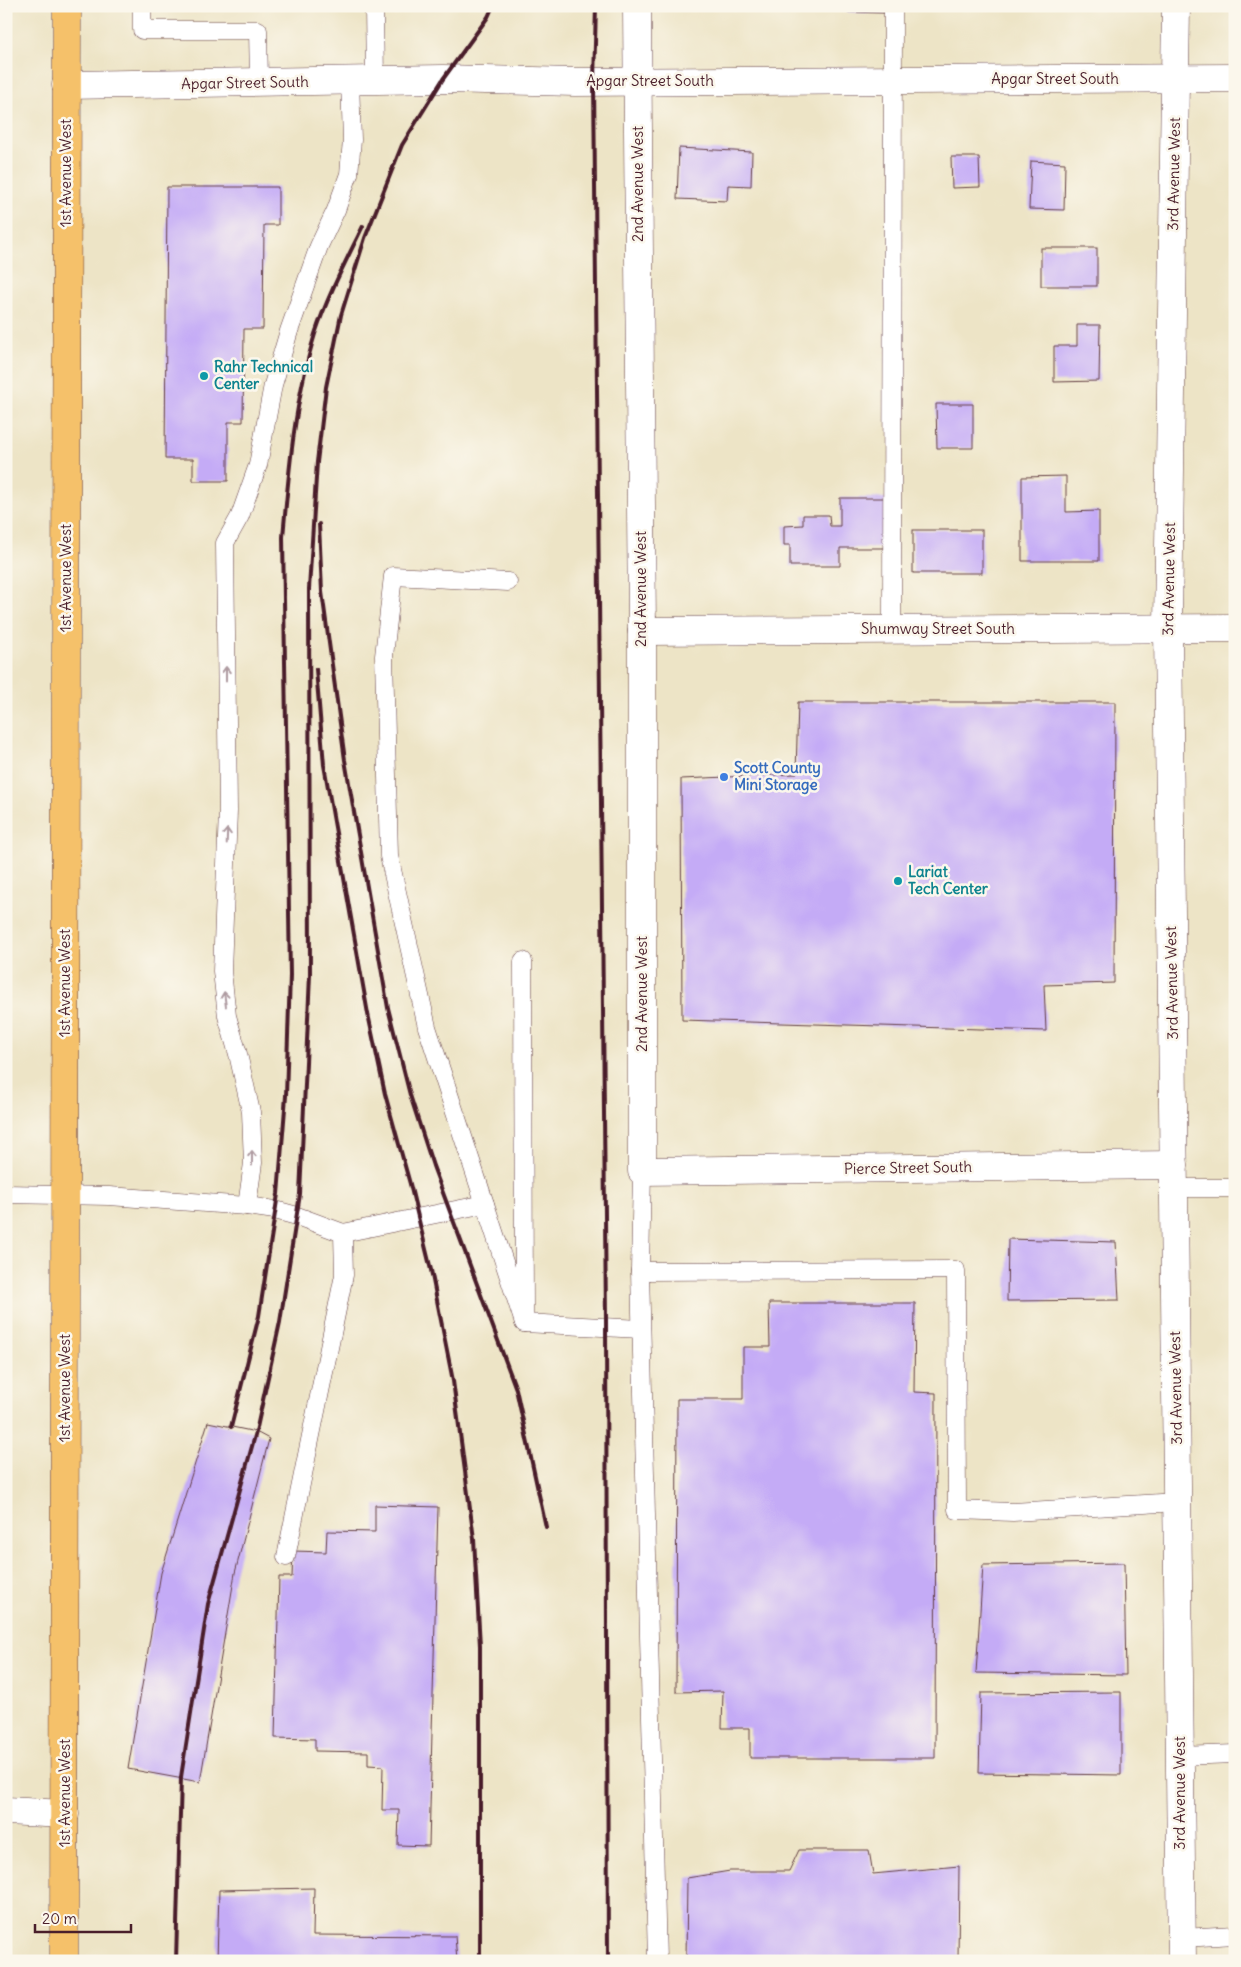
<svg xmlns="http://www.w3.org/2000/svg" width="1241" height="1967" font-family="Delius,sans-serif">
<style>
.building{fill:#c4abf6}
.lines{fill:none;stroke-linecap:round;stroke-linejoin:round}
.service-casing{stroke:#623d42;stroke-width:19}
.minor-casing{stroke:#623d42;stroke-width:29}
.tertiary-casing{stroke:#623d42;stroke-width:29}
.primary-casing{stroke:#623d42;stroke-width:29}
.service{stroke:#fff;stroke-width:18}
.minor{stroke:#fff;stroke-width:28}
.tertiary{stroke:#fff;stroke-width:28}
.primary{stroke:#f5c16b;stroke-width:28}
.rail{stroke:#4a1f2b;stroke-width:4}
.oneway{stroke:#ae9aa0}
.culture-dot{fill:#0f9aa8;stroke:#fbf7ec;stroke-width:2}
.shop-dot{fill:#3f7fe0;stroke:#fbf7ec;stroke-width:2}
.labels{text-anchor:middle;stroke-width:5;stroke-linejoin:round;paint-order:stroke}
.street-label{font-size:15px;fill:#4a1f2b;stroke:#fbf7ec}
.culture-label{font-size:15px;font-weight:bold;fill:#0d838f;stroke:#fbf7ec;text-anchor:start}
.shop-label{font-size:15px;font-weight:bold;fill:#366cbe;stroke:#fbf7ec;text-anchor:start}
</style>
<rect width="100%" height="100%" fill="#fbf7ec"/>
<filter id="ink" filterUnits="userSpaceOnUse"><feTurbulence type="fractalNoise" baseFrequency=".02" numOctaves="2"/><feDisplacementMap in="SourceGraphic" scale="10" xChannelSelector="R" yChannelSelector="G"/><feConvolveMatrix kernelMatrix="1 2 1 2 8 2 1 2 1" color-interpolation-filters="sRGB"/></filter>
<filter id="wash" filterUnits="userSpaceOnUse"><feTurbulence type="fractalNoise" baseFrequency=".0096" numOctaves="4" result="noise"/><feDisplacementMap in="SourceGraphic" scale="20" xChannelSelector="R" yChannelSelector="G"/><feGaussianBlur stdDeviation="1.12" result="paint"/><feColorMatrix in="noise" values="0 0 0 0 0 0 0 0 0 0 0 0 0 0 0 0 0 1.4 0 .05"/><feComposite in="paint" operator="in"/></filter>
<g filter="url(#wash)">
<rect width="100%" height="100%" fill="#ede4c6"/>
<g id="blocks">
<g class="building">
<path d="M846,6h40l-1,7 -39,-1z"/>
<path d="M679,148l73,4 -1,34 -23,-1 -1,16 -50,-2z"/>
<path d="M951,157h28l1,30 -28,1z"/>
<path d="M1031,161l34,2 -1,47 -35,-1z"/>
<path d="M167,187h111v38h-14l-1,104h-19l-1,93h-15v59h-35v-22h-28z"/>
<rect x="1041" y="248" width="56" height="38"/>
<path d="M1077,325h23l-1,56 -45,1v-36h23z"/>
<path d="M936,404h37v44h-36z"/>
<path d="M1066,476v36l33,-1v50h-77v-84z"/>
<path d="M840,498h46v50h-46v18h-50v-21h-6v-19l19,-1v-10h26l1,11h10z"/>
<rect x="913" y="530" width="69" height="43"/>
<path d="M798,702h317l-1,281 -70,2 2,46 -364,-11 -1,-241 115,-5z"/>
<path d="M1008,1239l108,3 3,58 -112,1z"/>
<path d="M769,1303h146l-1,89 22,1 -1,365h-185v-30h-28l1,-37 -47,1 1,-293h66v-52h27z"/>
<path d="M208,1422l48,10 13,7 -34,134 -35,209 -72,-13 33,-196z"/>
<path d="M375,1505l63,2 -9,339 -31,-1 1,-35h-17l1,-44 -15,-1v-13l-53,-1v-12l-40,-1 4,-161h13l1,-26 33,1 1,-21 48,1z"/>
<path d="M1124,1563l2,112 -150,-2 7,-108z"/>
<path d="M1121,1692v83l-142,-2 2,-80z"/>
<path d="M799,1850h70l4,24 86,-8 -1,95h-272l1,-83 43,-7h59z"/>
<path d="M314,1888l-1,47 142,1 2,25h-240l2,-71z"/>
</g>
</g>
</g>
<g filter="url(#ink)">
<use href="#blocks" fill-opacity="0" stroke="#623d42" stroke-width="1"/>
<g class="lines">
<defs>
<g id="service">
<path d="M142,6v24h116l1,52"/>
<path d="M374,6l1,74"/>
<path d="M508,582l-115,-6 -9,80 5,200 38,171 97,296"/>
<path d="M892,630l1,-624"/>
<path d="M523,961l1,362 117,6"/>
<path d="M642,1171l-2,100 316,-1 1,240 56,2 164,-10"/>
<path d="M1174,1188h61"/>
<path d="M6,1194l103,2 138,10 28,4 22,6 46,17 1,42 -58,282"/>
<path d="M247,1206l6,-43 -2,-51 -13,-58 -11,-38 -5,-45 6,-160 -3,-268 15,-27 18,-51 15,-80 16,-54 30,-85 17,-36 13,-36 3,-34 -2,-59"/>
<path d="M343,1233l142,-29"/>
<path d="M640,1271l17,690"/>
<path d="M1180,1756l55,-2"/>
<path d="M1182,1938l53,-3"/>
</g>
<g id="minor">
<path d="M637,6l5,625v540l532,-6"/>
<path d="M1175,78l1,-72"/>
<path d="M642,631l593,-3"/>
<path d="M6,1811l59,3"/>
</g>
<g id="tertiary">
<path d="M1175,78l-7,550 14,1333"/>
<path d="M66,85l377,-6 132,3 660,-4"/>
</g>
<path id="primary" d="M64,1961l3,-1955"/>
</defs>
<use href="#service" class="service-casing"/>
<use href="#minor" class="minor-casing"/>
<use href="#tertiary" class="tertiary-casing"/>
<use href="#primary" class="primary-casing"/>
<use href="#service" class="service"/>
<use href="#minor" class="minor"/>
<use href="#tertiary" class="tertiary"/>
<use href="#primary" class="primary"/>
<g class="rail">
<path d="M596,6l-2,75 12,1238 2,642"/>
<path d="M319,524l3,68 23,168 43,248 22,87 23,71 83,223 30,138"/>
<path d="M316,669l8,96 44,249 17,80 25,90 21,86 22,111 21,158 6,107v315"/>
<path d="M231,1427l28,-111 19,-122 8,-98 4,-121 -7,-438c6,-68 12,-138 32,-203 12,-37 31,-73 48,-108"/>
<path d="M176,1961l5,-184 27,-173 48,-172 24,-110 20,-128 10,-219 -1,-386 8,-127 9,-75 15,-72 24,-77 37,-93 41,-66 45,-62 5,-11"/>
</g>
</g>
<defs><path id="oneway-shaft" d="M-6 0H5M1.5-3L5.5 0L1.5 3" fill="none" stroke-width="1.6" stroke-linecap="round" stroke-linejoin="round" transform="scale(1.25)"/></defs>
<g class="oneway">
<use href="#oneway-shaft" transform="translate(226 674) rotate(-90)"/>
<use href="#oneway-shaft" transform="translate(227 836) rotate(-88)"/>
<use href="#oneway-shaft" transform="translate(225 999) rotate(-97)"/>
<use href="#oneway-shaft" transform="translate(252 1158) rotate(-90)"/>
</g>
</g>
<g class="culture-dot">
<circle cx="204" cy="376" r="5"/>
<circle cx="898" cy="881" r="5"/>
</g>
<circle class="shop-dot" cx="724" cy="777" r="5"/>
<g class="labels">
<g class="street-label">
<text x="1055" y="84">Apgar Street South</text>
<text x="650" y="86">Apgar Street South</text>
<text transform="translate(245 83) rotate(-1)" y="5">Apgar Street South</text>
<text transform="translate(66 173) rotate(-90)" y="5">1st Avenue West</text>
<text transform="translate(1174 174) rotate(-89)" y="5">3rd Avenue West</text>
<text transform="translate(638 184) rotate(-90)" y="5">2nd Avenue West</text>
<text transform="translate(66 578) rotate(-90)" y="5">1st Avenue West</text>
<text transform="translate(1169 579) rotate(-89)" y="5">3rd Avenue West</text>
<text transform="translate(641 589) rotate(-90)" y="5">2nd Avenue West</text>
<text x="938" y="634">Shumway Street South</text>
<text transform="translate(65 983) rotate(-90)" y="5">1st Avenue West</text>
<text transform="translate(1172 983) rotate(-91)" y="5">3rd Avenue West</text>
<text transform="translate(642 994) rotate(-90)" y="5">2nd Avenue West</text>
<text transform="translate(908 1168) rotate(-1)" y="5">Pierce Street South</text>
<text transform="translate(65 1388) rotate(-90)" y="5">1st Avenue West</text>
<text transform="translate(1176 1388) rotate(-91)" y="5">3rd Avenue West</text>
<text transform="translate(65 1793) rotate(-90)" y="5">1st Avenue West</text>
<text transform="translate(1180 1793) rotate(-90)" y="5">3rd Avenue West</text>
</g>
<g class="culture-label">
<text x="214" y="372">Rahr Technical<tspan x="214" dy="17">Center</tspan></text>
<text x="908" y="877">Lariat<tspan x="908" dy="17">Tech Center</tspan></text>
</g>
<g class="shop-label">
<text x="734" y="773">Scott County<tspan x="734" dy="17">Mini Storage</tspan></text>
</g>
</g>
<rect width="1241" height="1967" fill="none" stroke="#fbf7ec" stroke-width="25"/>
<path d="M35 1924v8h96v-8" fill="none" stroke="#4a1f2b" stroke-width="2.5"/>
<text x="42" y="1924" font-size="15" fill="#4a1f2b" stroke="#fbf7ec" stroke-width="4" paint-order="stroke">20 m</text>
</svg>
